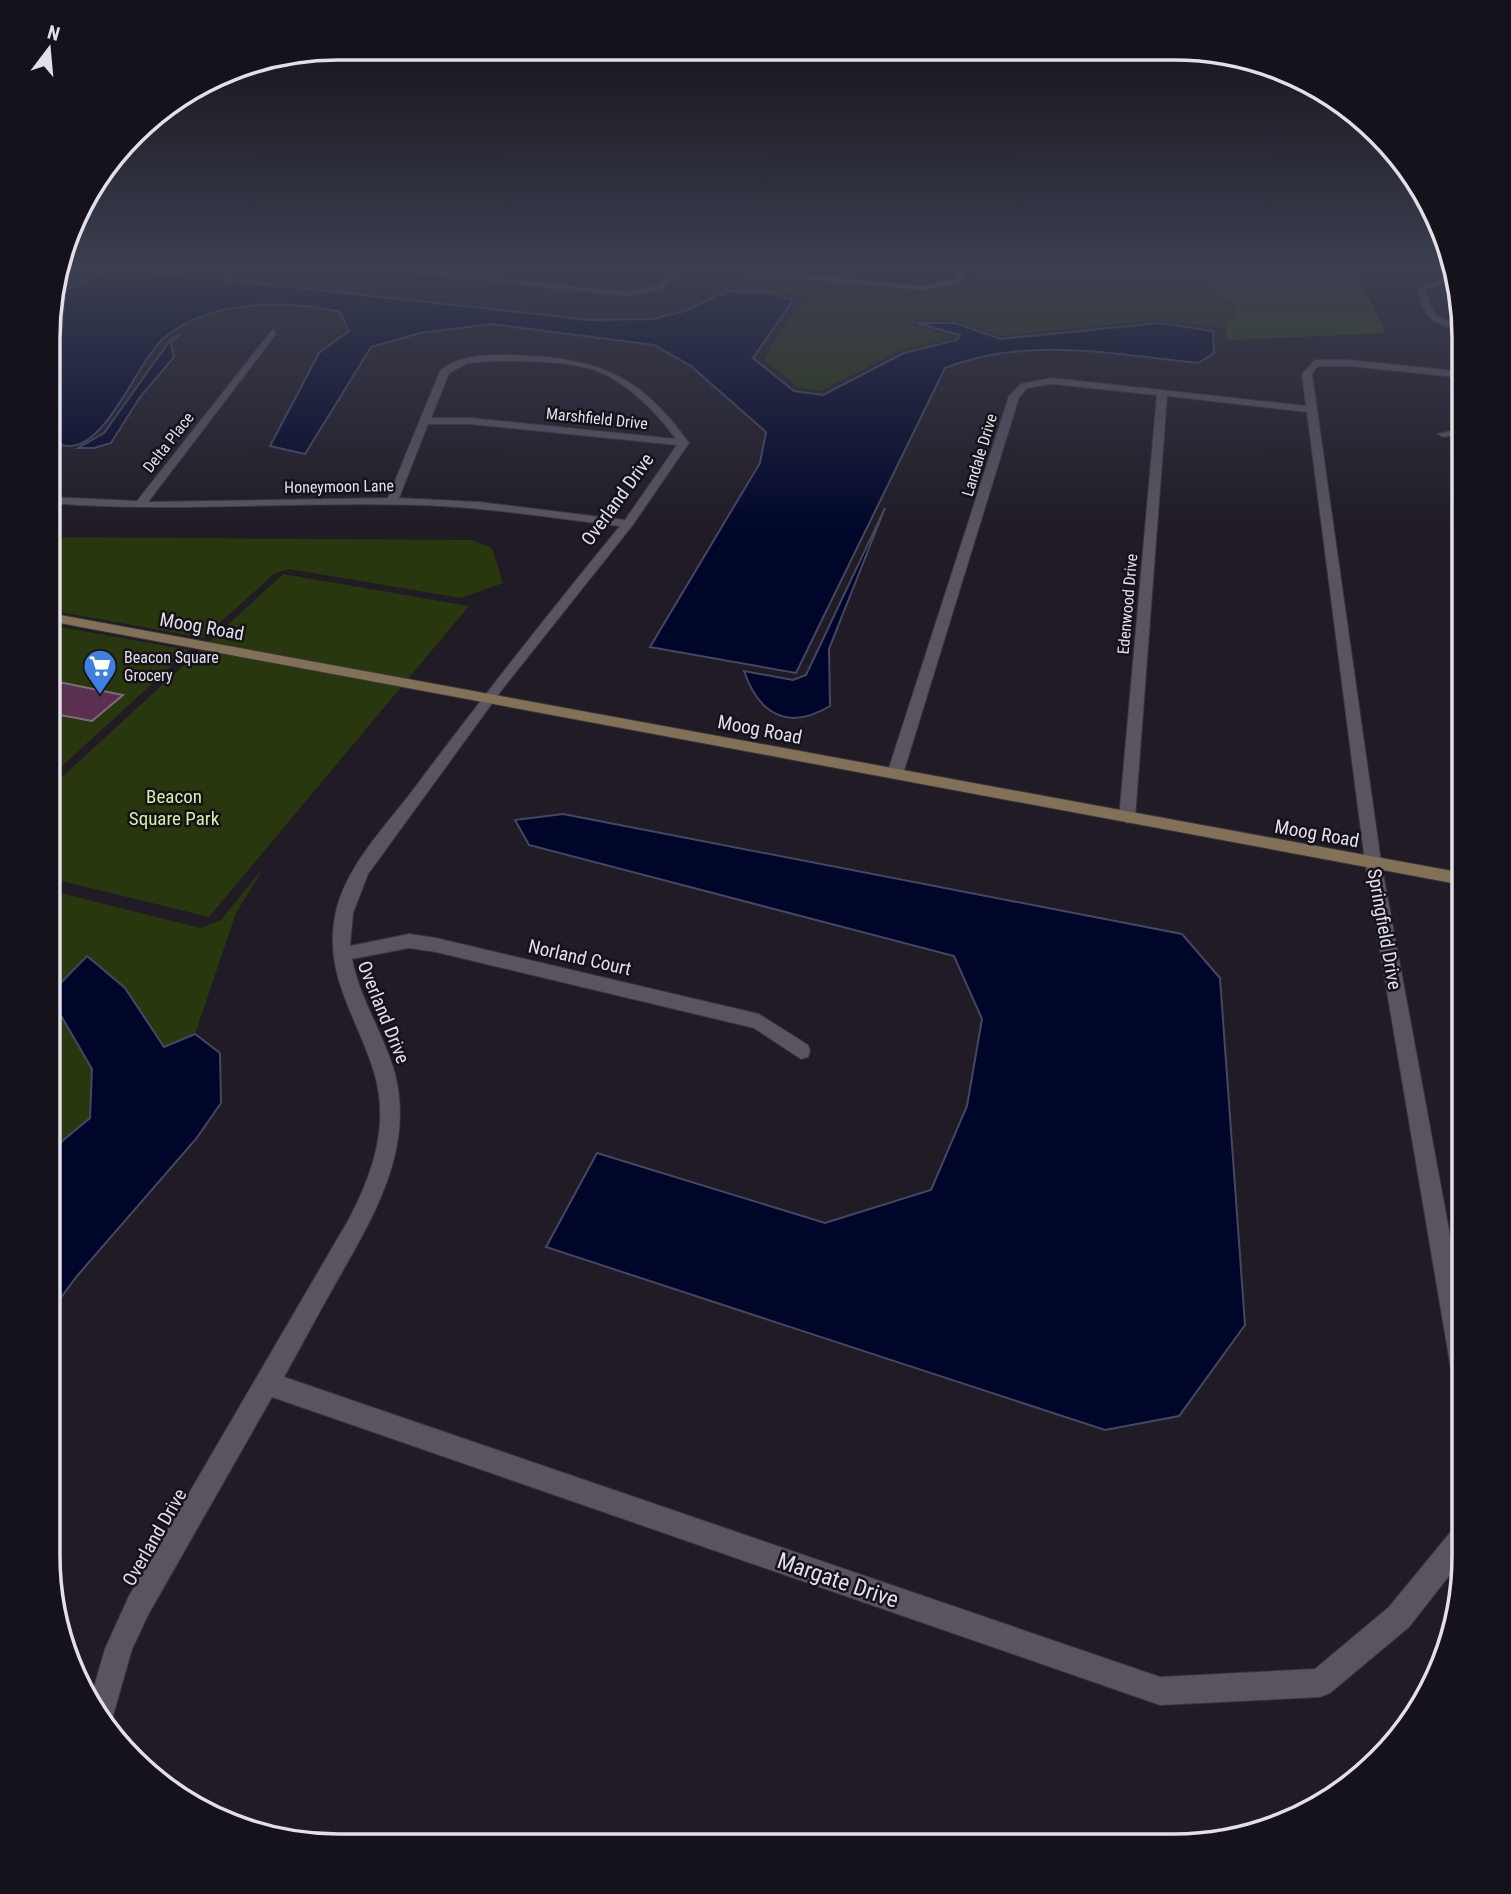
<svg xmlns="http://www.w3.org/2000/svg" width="1511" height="1894" font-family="'Roboto Condensed',sans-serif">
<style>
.green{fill:#28370d}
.forest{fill:#364815}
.water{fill:#00062a;stroke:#444762;stroke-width:2}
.building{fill:#5b2f50;stroke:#7b6f77;stroke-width:2}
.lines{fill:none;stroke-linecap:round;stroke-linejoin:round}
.street-casing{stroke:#39363e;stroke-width:2}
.secondary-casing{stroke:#39363e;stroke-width:2}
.street{fill:#59545f;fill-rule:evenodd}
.secondary{fill:#827157;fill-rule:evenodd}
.labels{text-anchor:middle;stroke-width:5;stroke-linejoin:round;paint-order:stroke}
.far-street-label{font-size:16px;fill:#e2dfe6;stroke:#16121b}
.far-poi-label{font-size:16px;fill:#e2dfe6;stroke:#16121b;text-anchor:start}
.street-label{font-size:19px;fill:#e2dfe6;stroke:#16121b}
.park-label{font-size:19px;fill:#d1f2a3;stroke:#16121b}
.near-street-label{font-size:23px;fill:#e2dfe6;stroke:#16121b}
.rim{fill:none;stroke:#e2dfe6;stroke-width:3.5}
</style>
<rect width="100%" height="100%" fill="#201b25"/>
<g class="green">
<path d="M976,269h231l-3,5 28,27 4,11 -10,16 -69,-8 -155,16 -43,-15 -42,-1 -3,6 38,10 -1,3 -52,12 -78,40 -22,-3 -35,-28 15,-28 31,-37 -71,-6 10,-14 175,15 30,-3 18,-8z"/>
<path d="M49,537l423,3 20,8 11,35 -42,15 -172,-29 -14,4 -72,65 -154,-28z"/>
<path d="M283,574l186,32 -260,311 -160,-39v-89z"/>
<path d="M49,625l140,25 -140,128z"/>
<path d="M264,867l-28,46 -41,121 -31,13 -39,-59 -76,7 43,74 -2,49 -42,35 1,-263 151,38 21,-8z"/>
</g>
<path class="forest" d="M1207,269h149l9,5 -7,3 28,56 -158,7 -3,-12 11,-16 -4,-11 -20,-9 -8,-10z"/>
<g class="water">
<path d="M126,269l464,51 63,-1 32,-8 43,-20 40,1 25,8 -40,58 41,33 29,4 81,-42 53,-13 3,-5 -43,-12h38l46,16 159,-16 53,8 1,22 -16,10c-85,-9 -171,-27 -253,5l-149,305 -146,-26 110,-184 6,-31 -75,-66 -37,-21 -163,-21 -71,9 -49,14 -66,107 -35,-8 49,-93 30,-22 -9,-19c-55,-12 -130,-13 -176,26 -27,24 -55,105 -93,108 -7,1 -15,-3 -21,-4l16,-152 32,-16z"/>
<path d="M180,334l-9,9 3,14 -34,40 -29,46 -17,5h-16l26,-15 67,-94z"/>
<path d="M885,508l-56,141 1,57c-41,25 -71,9 -86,-35l49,9 13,-5z"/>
<path d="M563,814l619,120 38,44 25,347 -66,91 -74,14 -559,-183 51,-94 228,70 106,-33 36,-84 15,-87 -28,-63 -425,-111 -14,-25z"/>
<path d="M87,956l38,32 39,59 31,-13 25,19 1,50 -25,36 -119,137 -29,39v-162l42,-35 2,-49 -43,-74z"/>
</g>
<path class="building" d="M49,680l74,15 -31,26 -43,-8z"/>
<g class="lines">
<defs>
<g id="street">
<path d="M382,269h26l218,23 30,-6 17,-17h8l-19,21 -36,6z"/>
<path d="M1455,273l1,5 -31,12c9,27 9,29 37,33v6c-33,-6 -35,-8 -45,-40z"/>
<path d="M273,329l3,5 -128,168 240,-4 52,-127c19,-16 44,-16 67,-16 85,2 131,16 182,88l-57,83 -128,161 -136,187 -15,39 -3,33 59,-12 27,4 323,76 49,31 2,6 -2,6 -7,2 -47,-31 -318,-76 -27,-4 -57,11c8,41 32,75 43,115 20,79 -25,148 -62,214 -17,30 -33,60 -49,89l876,300 155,-8 74,-62 65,-79 9,-4v34l-54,69 -79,66 -10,4 -160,8 -888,-308 -124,218 -16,34 -22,77 -21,-22 16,-55 24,-53 220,-377c24,-46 41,-95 25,-147 -17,-56 -50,-95 -39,-156 9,-48 50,-89 78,-126 67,-90 136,-177 207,-264 -67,-8 -134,-19 -202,-21 -123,-4 -246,8 -369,-2v-6l88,4zM495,361c30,0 63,0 93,7 34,9 68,43 88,71l-206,-21h-39l18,-45 19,-10zM428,424h42l207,21 -52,75 -146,-18 -80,-4z"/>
<path d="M1315,360h35l114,12v6l-114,-12h-32l-6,8 69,488 82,444v75l-8,-4 -4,-8 -86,-507 -58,-450 -140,-16 -32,422 -8,5 -8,-5 38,-423 -105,-11 -25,4 -8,9 -116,377 -8,5 -8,-5 122,-378 12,-12 31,-6 254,28 -4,-32z"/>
<path d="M1464,428v6l-21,3 -5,-3z"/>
</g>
<g id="secondary">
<path d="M703,269h30l190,17 30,-7 8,-10h8l-10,14 -36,7z"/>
<path d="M49,613l1414,260v12l-1414,-264z"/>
</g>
</defs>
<use href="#street" class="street-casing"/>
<use href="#secondary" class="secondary-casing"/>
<use href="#street" class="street"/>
<use href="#secondary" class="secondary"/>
</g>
<linearGradient id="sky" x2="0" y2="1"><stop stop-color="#120f14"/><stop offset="0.5" stop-color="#3c3f51"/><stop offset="1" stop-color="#3c3f51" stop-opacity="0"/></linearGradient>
<rect width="1511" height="534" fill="url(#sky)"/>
<defs>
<symbol id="supermarket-pin" viewBox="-11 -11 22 30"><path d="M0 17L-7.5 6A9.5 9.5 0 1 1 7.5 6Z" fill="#3f7fe0" stroke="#16121b"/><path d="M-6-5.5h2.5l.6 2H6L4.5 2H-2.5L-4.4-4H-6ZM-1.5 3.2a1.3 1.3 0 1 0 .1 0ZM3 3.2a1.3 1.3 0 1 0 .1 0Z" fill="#fff"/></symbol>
</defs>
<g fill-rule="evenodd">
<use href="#supermarket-pin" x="81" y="647" width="38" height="52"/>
</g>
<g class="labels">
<g class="far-street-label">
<text transform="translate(597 418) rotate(6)" y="6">Marshfield Drive</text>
<text transform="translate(168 442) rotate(-52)" y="6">Delta Place</text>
<text transform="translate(979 455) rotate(-73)" y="6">Landale Drive</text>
<text transform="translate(339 486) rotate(-1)" y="6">Honeymoon Lane</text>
<text transform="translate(1127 604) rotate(-85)" y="6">Edenwood Drive</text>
</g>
<g class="far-poi-label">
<text x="124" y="663">Beacon Square<tspan x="124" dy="18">Grocery</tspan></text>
</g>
<g class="street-label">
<text transform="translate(617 499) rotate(-54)" y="7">Overland Drive</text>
<text transform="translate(202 626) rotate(10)" y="7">Moog Road</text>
<text transform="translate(760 729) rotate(11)" y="7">Moog Road</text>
<text transform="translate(1317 833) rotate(10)" y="7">Moog Road</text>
<text transform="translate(1385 929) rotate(80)" y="7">Springfield Drive</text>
<text transform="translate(580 957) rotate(13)" y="7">Norland Court</text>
<text transform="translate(384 1012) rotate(68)" y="7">Overland Drive</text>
<text transform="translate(154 1537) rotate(-60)" y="7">Overland Drive</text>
</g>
<g class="park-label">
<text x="174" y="803">Beacon<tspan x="174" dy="22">Square Park</tspan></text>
</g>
<g class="near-street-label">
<text transform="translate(838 1580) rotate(19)" y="8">Margate Drive</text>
</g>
</g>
<path d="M0 0H1511V1894H0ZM338 60H1174A278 278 0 0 1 1452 338V1556A278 278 0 0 1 1174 1834H338A278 278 0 0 1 60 1556V338A278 278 0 0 1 338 60Z" fill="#16121b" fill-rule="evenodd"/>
<path class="rim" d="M338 60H1174A278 278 0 0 1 1452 338V1556A278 278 0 0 1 1174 1834H338A278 278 0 0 1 60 1556V338A278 278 0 0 1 338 60Z"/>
<g transform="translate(49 49) rotate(16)" stroke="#16121b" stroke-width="5" paint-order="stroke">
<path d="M0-5L12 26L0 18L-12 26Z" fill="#e2dfe6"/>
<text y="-10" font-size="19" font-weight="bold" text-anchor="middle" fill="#e2dfe6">N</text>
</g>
</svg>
